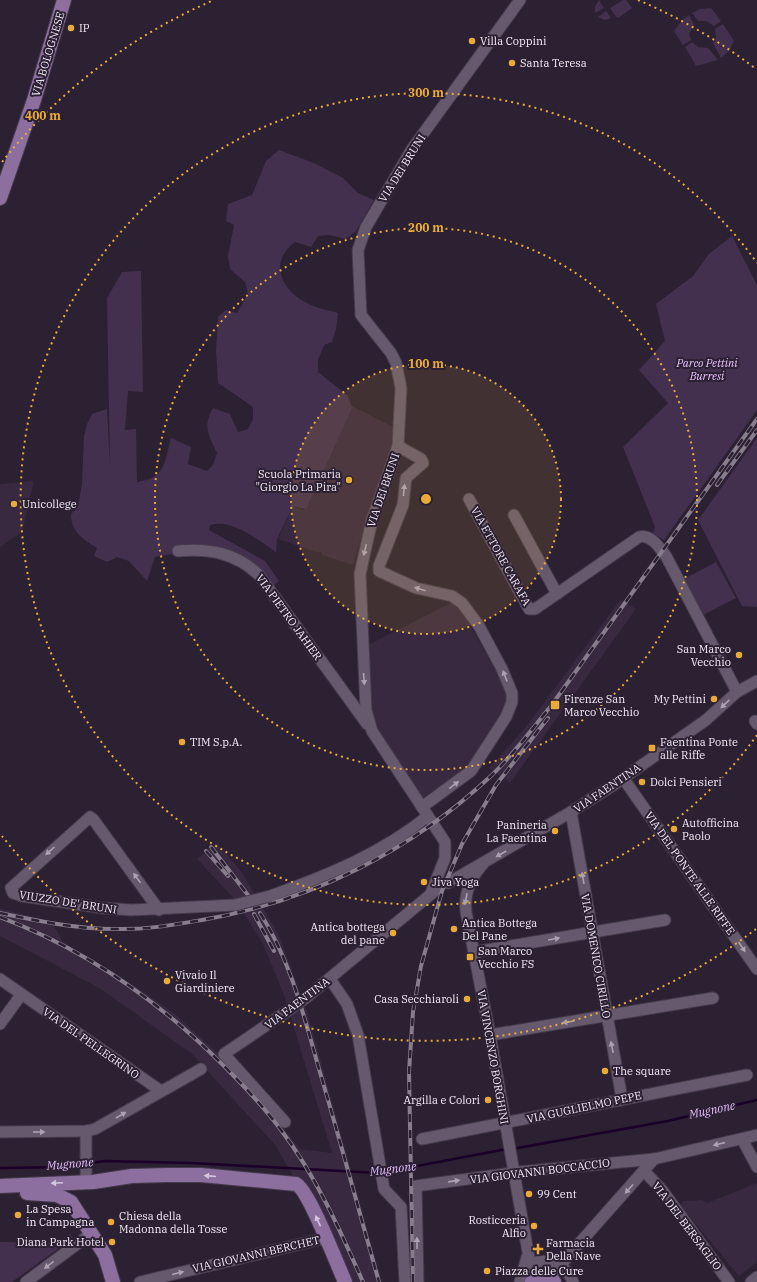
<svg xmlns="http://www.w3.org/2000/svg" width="757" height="1282" font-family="'IBM Plex Serif',serif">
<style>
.built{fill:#382840}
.green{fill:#43304e}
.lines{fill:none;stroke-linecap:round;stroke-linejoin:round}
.stream{stroke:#1a0028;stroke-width:2.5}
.minor-casing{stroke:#453b4b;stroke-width:13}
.major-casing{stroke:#453b4b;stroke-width:16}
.minor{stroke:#66596e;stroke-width:11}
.major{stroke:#8d6f9f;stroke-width:14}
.rail-casing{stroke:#877d8d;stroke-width:4}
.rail{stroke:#2c2033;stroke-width:2.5;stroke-dasharray:8;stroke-linecap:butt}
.minor-bridge-casing{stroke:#453b4b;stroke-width:13;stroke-linecap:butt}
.minor-bridge{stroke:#66596e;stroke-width:11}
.oneway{fill:#aca2b2}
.oneway2{fill:#d4c6dd}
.ring{fill:none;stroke:#e9aa38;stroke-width:2;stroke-dasharray:2 4}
.poi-dot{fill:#e9aa38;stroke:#2c2033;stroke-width:1.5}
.labels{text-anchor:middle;stroke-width:4;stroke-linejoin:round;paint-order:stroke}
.poi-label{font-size:11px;fill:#f3ebf7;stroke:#2c2033;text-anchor:start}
.street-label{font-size:11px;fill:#f3ebf7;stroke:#2c2033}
.park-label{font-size:11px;font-style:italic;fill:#e8c1ff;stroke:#2c2033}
.water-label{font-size:12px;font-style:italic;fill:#e1baf8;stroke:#2c2033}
.centre{fill:#e9aa38;stroke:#2c2033;stroke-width:2}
.ring-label{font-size:12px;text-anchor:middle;font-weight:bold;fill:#e9aa38;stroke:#2c2033;stroke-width:4;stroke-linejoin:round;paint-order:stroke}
</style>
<rect width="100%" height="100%" fill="#2c2033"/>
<g class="built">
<path d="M348,404l47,24 -5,27 -19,50 -18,60 -31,-10 -1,-3h-5l-38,-13 15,-33 11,4z"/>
<path d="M34,481l-12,51 -22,15v-63z"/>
<path d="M621,599l15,10 -126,174 -21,-15 37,-41z"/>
<path d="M453,602l5,3 46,80 4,12 -7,20 -31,46 -19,17 -32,20 -43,-69 -7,-19 -3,-66z"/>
<path d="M217,843l24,28 37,62 28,75 76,274h-37l-23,-57 -47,-80 -83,-91 -91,-65 -101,-53v-27l51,12 12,21 57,34 55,38 66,61 59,74 32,4 -48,-158 -21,-51 -27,-43 -39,-42z"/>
<path d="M757,1183v79l-18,14 -59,-71 4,-4 18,-1 5,3z"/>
</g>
<g class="green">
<path d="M599,0l5,8 -9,5v-6z"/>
<path d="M623,0h3l6,8 -14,10 -2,-1 -6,-9z"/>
<path d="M711,8l10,13 -7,5 -8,-5h-8l-6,-8 8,-4z"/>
<path d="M606,11l5,7 -6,2 -7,-3z"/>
<path d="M689,15l5,10 -5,9 2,6 -8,5 -9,-14 7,-10z"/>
<path d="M723,24l11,17 -5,10 -8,7 -8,-15 3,-5 -1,-9z"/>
<path d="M692,42l6,5 10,1 10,12 -22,6 -11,-19z"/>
<path d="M279,150l35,13 29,15 15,15 16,7 -18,31 -10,8 -17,-4 -11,1 -7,11 -16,-5c-25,19 -16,44 8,59 10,6 24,9 35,12l-2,16 -4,13 -8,3 -6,15v12l30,24 4,12 -46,101 -13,-3 -16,33 -1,13c-18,-12 -44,-34 -66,-27l-1,5 56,31 14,20 -8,6 -62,-40 -54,10 -8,24 -18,-20 -12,-4 -10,5 -13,-6 3,-8c-14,-9 -26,-16 -26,-34l7,-7 4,-23 2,-48 3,-12 5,-10 15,-5 3,58 -3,-169 15,-26 19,-1 2,121 -15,-1 -3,39 11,-1 1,53c29,-4 27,-19 34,-44l20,9 -3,17 19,7 6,-6 4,-12c-8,-18 -15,-26 -4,-45l17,6 8,18 10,-3 5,-10v-12l-35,-24 -2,-32 2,-34 8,-7 11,3 11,-19 -3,-12 -15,-13 -2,-13 6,-31 -8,-4 2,-17 24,-9 14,-34z"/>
<path d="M732,236l25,49v125l-93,130 -11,-7 2,-6 -32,-80 45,-44 -29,-33 26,-29 -9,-37 37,-28 16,-22z"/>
<path d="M757,438v169l-15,-1 -44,-86z"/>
<path d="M716,562l20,36 -33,17 -19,-36z"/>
<path d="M70,1234l3,4 -61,44h-12v-40l56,1z"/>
</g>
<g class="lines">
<g class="stream">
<path d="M512,1149l156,-28 89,-21"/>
<path d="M89,1163l16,-2 86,2 187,10"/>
<path d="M0,1168l69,-1 13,-3"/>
<path d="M385,1172l122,-23"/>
</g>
<defs>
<g id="minor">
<path d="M398,446l23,13 2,4 -17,15 -3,27 -24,61v5l37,17 36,8 10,7 17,23 23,43 10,24v9l-6,15 -35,54 -49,36"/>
<path d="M469,499l60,110h6l104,-72c12,-3 20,10 27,19l71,136"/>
<path d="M514,515l43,79"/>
<path d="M178,551c31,-3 58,2 81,24l108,149"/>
<path d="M755,721l2,3"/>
<path d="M623,778l134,191"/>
<path d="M571,812l51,287"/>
<path d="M483,864c-12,13 -19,30 -17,48l24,123 43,246"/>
<path d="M448,883l123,-71 44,-28 91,-64 31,-28 20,-11"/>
<path d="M431,893l14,-35v-16l-73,-111 -6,-21 -6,-136 12,-54 26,-74 3,-58 -5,-25 -5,-10 -30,-38 -3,-65 8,-23 46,-78 108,-149"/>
<path d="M270,896c56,-20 111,-42 158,-80"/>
<path d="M159,910l-66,-91 -3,-2 -79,71 2,5 9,3 81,12 28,2 104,-5"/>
<path d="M474,952l191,-32"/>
<path d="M0,979l161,112"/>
<path d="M330,979l17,25 11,31 26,154 17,18 4,75"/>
<path d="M307,997l129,-107"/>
<path d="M0,1024l21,-29"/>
<path d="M490,1035l223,-37"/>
<path d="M285,1122l-61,-68 62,-42"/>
<path d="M0,1132l86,-1 9,-2 106,-60"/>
<path d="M422,1139l325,-64"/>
<path d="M742,1139l15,28"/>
<path d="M644,1171l18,19 67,92"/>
<path d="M86,1182v-51"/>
<path d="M530,1264c18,-7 36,0 43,18"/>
<path d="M550,1279l19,-24 85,-96"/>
<path d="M26,1282l66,-49"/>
<path d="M140,1282l186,-44"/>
<path d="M418,1282l-2,-96 103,-14 135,-13 103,-24"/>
<path d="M520,1282l7,-25"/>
<path d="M751,1282l6,-5"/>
</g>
<g id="major">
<path d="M0,198l34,-98 30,-100"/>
<path d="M0,1186l93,-4 39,-6 35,-1h34l95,9c12,5 42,82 49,98"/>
<path d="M27,1193l30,2 14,7 34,53 8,27"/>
<path d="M532,1282c7,-6 14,-6 22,0"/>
</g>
</defs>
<use href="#minor" class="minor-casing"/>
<use href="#major" class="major-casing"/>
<use href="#minor" class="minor"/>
<use href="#major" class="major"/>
<defs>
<g id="rail">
<path d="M717,485l40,-55"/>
<path d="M211,847l40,52"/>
<path d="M206,851l22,25"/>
<path d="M0,913c38,8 76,16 115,16 30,1 58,-4 87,-9 110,-19 209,-69 290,-145 22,-21 40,-46 59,-69l206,-287"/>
<path d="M260,913c30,46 44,103 59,156 21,71 40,142 60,213"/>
<path d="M254,914l20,37"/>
<path d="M0,917c85,32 159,84 223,148 21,21 41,42 58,65 35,46 59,100 82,152"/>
<path d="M413,1282l-4,-210 4,-60 8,-46 21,-75 20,-47 34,-59 52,-67"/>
</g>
</defs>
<use href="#rail" class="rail-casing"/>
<use href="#rail" class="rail"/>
<defs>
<g id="minor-bridge">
<path d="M235,905l35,-9"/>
<path d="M286,1012l21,-15"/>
</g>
</defs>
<use href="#minor-bridge" class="minor-bridge-casing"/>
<use href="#minor-bridge" class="minor-bridge"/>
</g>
<defs><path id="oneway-solid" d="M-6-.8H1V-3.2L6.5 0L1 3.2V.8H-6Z"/></defs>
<g class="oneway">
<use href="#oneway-solid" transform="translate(404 490) rotate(-84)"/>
<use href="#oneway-solid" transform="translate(365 550) rotate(103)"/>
<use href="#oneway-solid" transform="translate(420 589) rotate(-163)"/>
<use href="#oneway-solid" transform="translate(505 676) rotate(-111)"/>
<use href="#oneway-solid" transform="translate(364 679) rotate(86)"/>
<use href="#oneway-solid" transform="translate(725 704) rotate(137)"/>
<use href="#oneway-solid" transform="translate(454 785) rotate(-38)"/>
<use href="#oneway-solid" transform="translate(50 851) rotate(138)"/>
<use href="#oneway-solid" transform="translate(501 854) rotate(150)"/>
<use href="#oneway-solid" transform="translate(137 878) rotate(-126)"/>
<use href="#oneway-solid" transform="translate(583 878) rotate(-100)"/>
<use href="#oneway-solid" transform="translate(466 899) rotate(100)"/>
<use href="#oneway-solid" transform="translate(554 939) rotate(-10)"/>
<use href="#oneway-solid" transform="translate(742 947) rotate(56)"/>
<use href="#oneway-solid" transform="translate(568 1022) rotate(171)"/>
<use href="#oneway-solid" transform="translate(612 1047) rotate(-101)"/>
<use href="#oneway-solid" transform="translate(121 1115) rotate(-31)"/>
<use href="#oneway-solid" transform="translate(39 1132)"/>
<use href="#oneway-solid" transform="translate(719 1144) rotate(167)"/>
<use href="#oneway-solid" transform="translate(454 1181) rotate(-8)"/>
<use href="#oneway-solid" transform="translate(629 1189) rotate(132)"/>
<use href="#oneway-solid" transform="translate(417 1243) rotate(-91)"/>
<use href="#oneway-solid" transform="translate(49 1265) rotate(143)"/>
<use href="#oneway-solid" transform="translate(178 1273) rotate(-14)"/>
</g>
<g class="oneway2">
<use href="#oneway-solid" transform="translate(210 1176) rotate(-175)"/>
<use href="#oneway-solid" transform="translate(57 1183) rotate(178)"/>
<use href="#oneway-solid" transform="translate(318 1221) rotate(-115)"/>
</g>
<circle cx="426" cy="499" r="135" fill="#e9aa38" fill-opacity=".12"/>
<g class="ring">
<circle cx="426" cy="499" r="135"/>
<circle cx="426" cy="499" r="271"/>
<path d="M757 735A406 406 0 1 1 757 263"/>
<path d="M756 929A542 542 0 0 1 2 836M2 162A542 542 0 0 1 214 0M638 0A542 542 0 0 1 756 69"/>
</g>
<g class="poi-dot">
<circle cx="71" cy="28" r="4"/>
<circle cx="472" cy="41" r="4"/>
<circle cx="512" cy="63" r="4"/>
<circle cx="349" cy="480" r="4"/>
<circle cx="14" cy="504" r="4"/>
<circle cx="739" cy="655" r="4"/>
<circle cx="714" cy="699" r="4"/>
<rect x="550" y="700" width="10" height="10" rx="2"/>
<circle cx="182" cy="742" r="4"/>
<rect x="648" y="744" width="8" height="8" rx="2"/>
<circle cx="642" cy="782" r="4"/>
<circle cx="674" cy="829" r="4"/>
<circle cx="555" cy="831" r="4"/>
<circle cx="424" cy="882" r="4"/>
<circle cx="454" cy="929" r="4"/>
<circle cx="393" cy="933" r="4"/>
<rect x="466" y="953" width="8" height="8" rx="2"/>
<circle cx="167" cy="981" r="4"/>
<circle cx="467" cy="999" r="4"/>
<circle cx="605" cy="1071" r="4"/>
<circle cx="488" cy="1100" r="4"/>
<circle cx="529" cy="1194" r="4"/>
<circle cx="18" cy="1215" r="4"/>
<circle cx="111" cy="1222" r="4"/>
<circle cx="534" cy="1226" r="4"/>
<circle cx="112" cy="1242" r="4"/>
<path d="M536 1243h4v4h4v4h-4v4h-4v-4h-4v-4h4z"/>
<circle cx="487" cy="1271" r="4"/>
</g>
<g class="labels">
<g class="poi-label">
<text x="79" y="32">IP</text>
<text x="480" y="45">Villa Coppini</text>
<text x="520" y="67">Santa Teresa</text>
<text x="341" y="478" text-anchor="end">Scuola Primaria<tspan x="341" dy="13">"Giorgio La Pira"</tspan></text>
<text x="22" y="508">Unicollege</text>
<text x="731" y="653" text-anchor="end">San Marco<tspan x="731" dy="13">Vecchio</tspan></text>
<text x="564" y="703">Firenze San<tspan x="564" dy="13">Marco Vecchio</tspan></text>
<text x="706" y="703" text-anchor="end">My Pettini</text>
<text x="190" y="746">TIM S.p.A.</text>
<text x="660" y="746">Faentina Ponte<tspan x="660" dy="13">alle Riffe</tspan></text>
<text x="650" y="786">Dolci Pensieri</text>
<text x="682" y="827">Autofficina<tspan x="682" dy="13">Paolo</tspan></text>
<text x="547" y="829" text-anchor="end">Panineria<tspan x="547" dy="13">La Faentina</tspan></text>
<text x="432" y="886">Jiva Yoga</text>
<text x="462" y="927">Antica Bottega<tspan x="462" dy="13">Del Pane</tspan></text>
<text x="385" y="931" text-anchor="end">Antica bottega<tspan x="385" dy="13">del pane</tspan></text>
<text x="478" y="955">San Marco<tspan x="478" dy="13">Vecchio FS</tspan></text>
<text x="175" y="979">Vivaio Il<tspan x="175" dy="13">Giardiniere</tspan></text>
<text x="459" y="1003" text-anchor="end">Casa Secchiaroli</text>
<text x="613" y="1075">The square</text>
<text x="480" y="1104" text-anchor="end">Argilla e Colori</text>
<text x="537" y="1198">99 Cent</text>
<text x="26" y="1213">La Spesa<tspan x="26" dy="13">in Campagna</tspan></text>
<text x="119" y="1220">Chiesa della<tspan x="119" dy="13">Madonna della Tosse</tspan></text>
<text x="526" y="1224" text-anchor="end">Rosticceria<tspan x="526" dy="13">Alfio</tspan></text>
<text x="104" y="1246" text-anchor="end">Diana Park Hotel</text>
<text x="546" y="1247">Farmacia<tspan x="546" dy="13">Della Nave</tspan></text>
<text x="495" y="1275">Piazza delle Cure</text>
</g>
<g class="street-label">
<text transform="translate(48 54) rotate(-73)" y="4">VIA BOLOGNESE</text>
<text transform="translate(402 168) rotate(-58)" y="4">VIA DEI BRUNI</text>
<text transform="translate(383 490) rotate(-71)" y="4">VIA DEI BRUNI</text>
<text transform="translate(501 556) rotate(61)" y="4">VIA ETTORE CARAFA</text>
<text transform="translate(289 617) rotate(54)" y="4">VIA PIETRO JAHIER</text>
<text transform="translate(607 788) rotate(-34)" y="4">VIA FAENTINA</text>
<text transform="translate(690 873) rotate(55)" y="4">VIA DEL PONTE ALLE RIFFE</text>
<text transform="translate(68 902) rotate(9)" y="4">VIUZZO DE' BRUNI</text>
<text transform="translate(596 956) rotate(80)" y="4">VIA DOMENICO CIRILLO</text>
<text transform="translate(297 1003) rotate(-37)" y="4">VIA FAENTINA</text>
<text transform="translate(91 1043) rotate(35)" y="4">VIA DEL PELLEGRINO</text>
<text transform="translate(493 1057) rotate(80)" y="4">VIA VINCENZO BORGHINI</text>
<text transform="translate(584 1107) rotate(-12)" y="4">VIA GUGLIELMO PEPE</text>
<text transform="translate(540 1171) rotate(-7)" y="4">VIA GIOVANNI BOCCACCIO</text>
<text transform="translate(687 1226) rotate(53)" y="4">VIA DEL BERSAGLIO</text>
<text transform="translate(256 1254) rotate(-13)" y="4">VIA GIOVANNI BERCHET</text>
</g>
<g class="park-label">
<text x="707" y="367">Parco Pettini<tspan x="707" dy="13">Burresi</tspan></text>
</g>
<g class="water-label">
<text transform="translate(712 1110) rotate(-12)" y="4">Mugnone</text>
<text transform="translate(70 1164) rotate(-5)" y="4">Mugnone</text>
<text transform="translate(393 1169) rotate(-7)" y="4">Mugnone</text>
</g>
</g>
<circle cx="426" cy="499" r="6" class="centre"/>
<g class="ring-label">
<text x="426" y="97">300 m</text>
<text x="43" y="120">400 m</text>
<text x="426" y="232">200 m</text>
<text x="426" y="368">100 m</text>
</g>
</svg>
